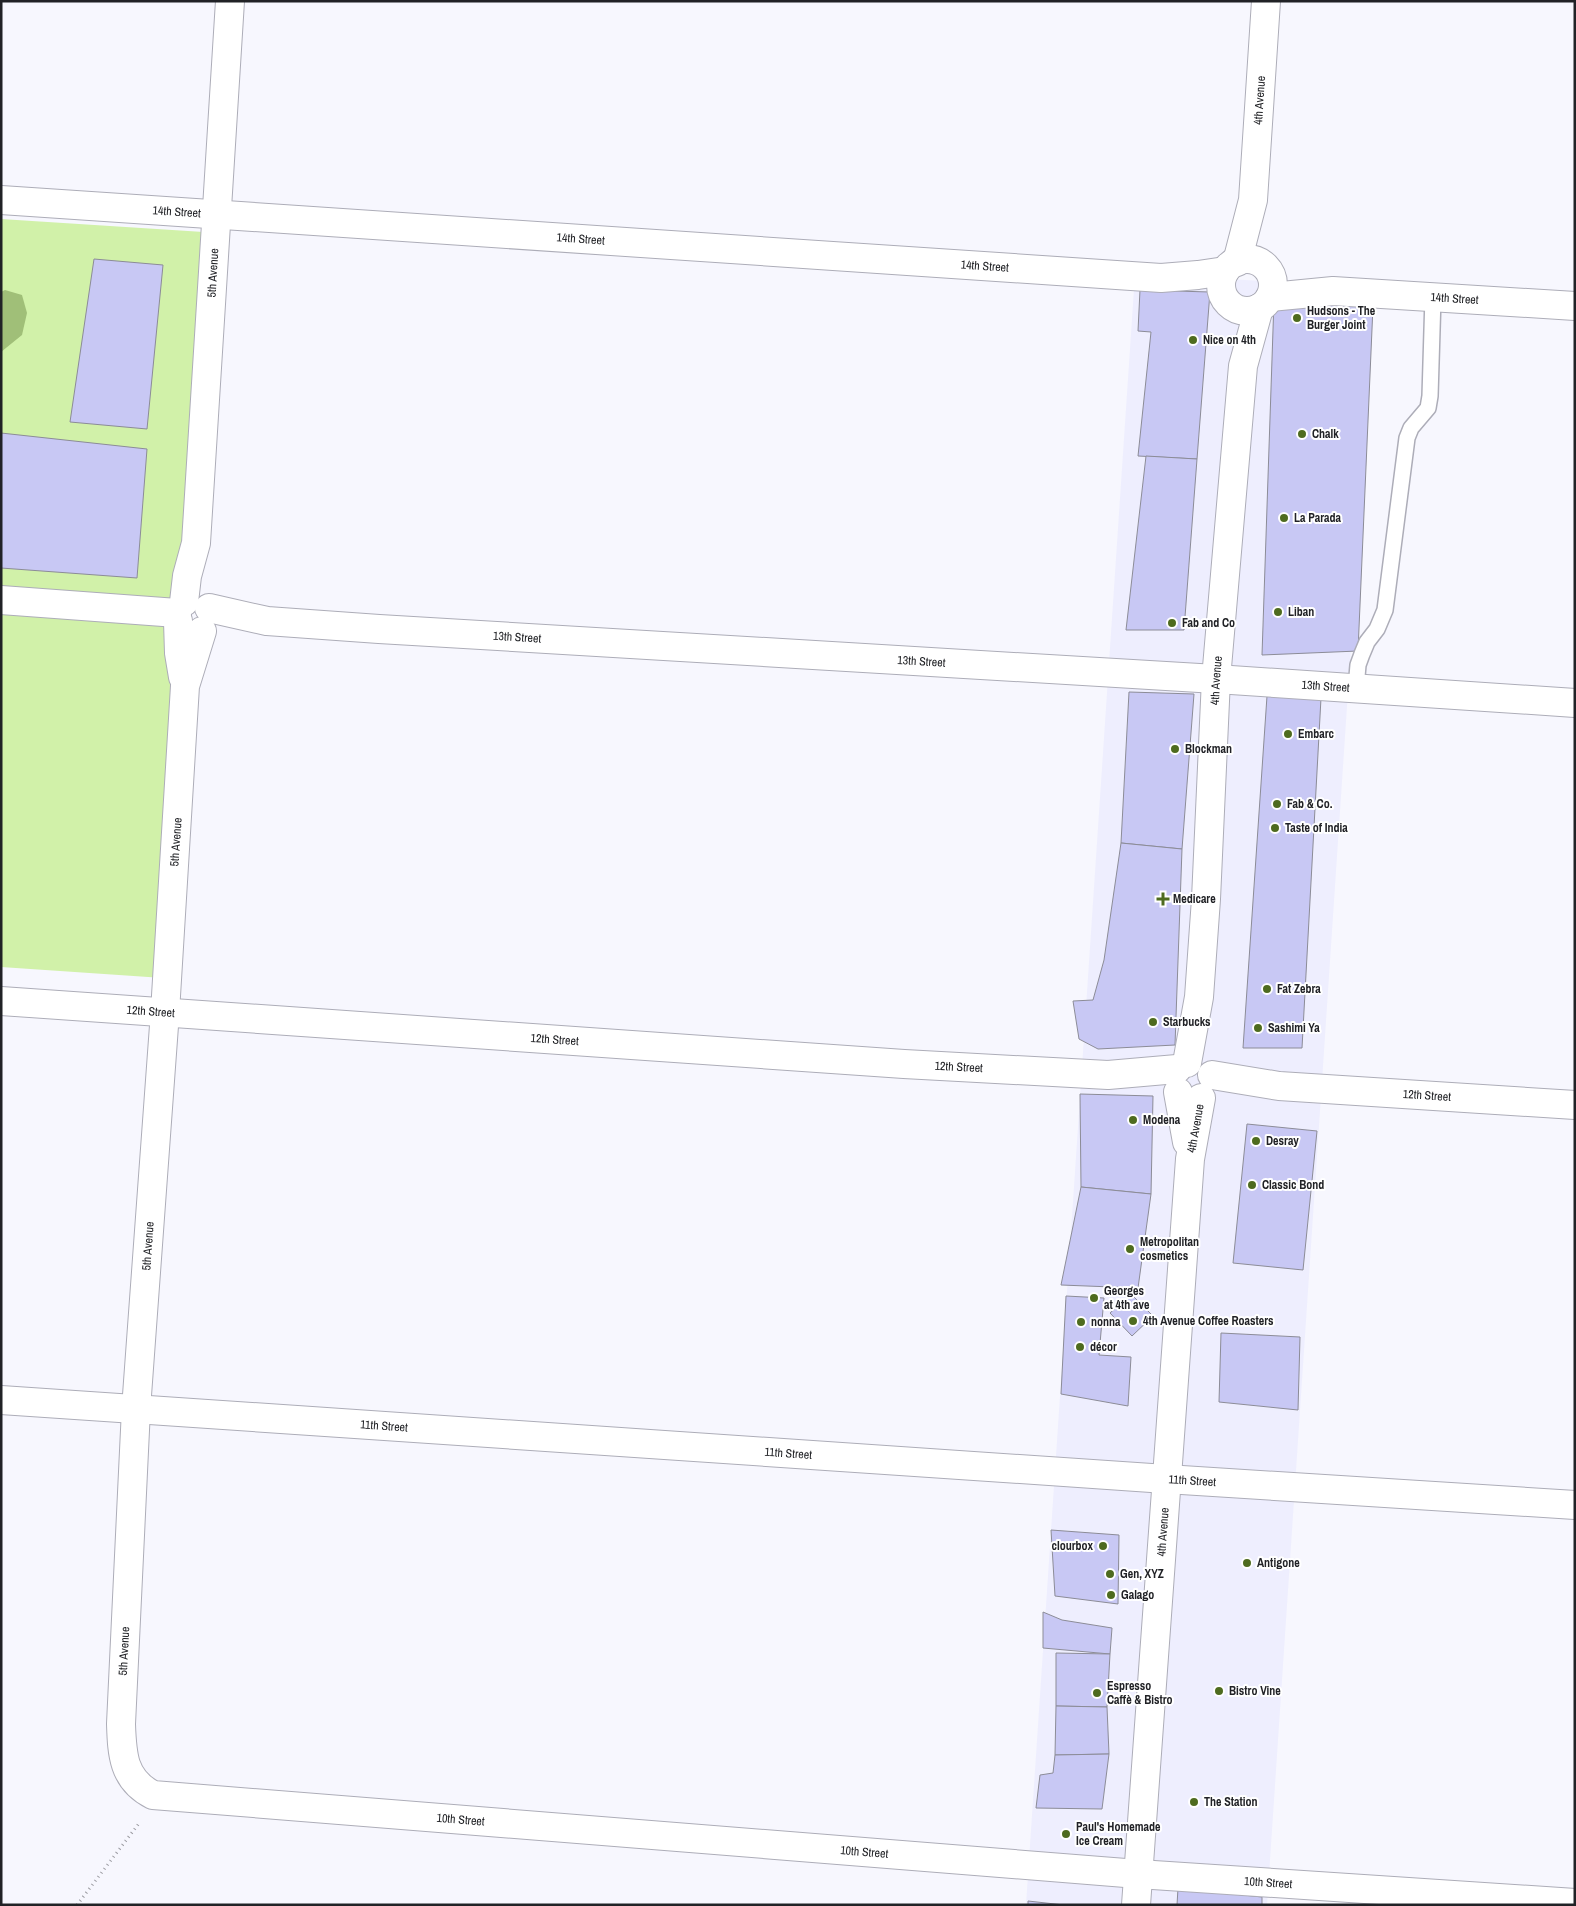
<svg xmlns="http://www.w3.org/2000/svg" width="1576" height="1906" font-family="'Archivo Narrow',sans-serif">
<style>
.built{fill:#eeeefe}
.green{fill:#d1f1a9}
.water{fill:#a0bf78}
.building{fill:#c8c8f4;stroke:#8c8c97}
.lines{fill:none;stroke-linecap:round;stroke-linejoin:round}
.service-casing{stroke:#adadb8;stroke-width:18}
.minor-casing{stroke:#adadb8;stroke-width:30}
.path{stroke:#9c9ca2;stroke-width:3;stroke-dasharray:1 4;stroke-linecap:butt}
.service{stroke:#fff;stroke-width:15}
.minor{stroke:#fff;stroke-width:28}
.poi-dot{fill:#4e6b1f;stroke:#fff;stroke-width:2}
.labels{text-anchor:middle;stroke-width:4;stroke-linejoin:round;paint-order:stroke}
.street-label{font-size:12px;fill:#212226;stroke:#fff}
.poi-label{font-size:12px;font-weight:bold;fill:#212226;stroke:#fff;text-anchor:start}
</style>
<rect width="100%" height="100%" fill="#f7f7fe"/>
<path class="built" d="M1135,274l240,13 -108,1618h-241z"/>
<path class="green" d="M1,219l218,14 -56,745 -162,-11z"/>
<path class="water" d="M5,290l17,5 5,18 -5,22 -21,17v-60z"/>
<g class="building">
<path d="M94,259l69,6 -16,164 -77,-7z"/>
<path d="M1140,290l70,2 -13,167 -59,-3 13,-124 -13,-1z"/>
<path d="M1274,300l99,6 -15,345 -96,4z"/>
<path d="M1,433l146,16 -10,129 -136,-10z"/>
<path d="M1146,456l51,3 -13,171h-58z"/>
<path d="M1129,692l65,2 -12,155 -61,-6z"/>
<path d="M1267,696l54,2 -19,350h-59z"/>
<path d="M1121,843l61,6 -7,196 -77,4 -19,-10 -6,-38 20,-1 11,-40z"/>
<path d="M1080,1094l73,2 -2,98 -70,-7z"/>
<path d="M1247,1124l70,7 -14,139 -70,-7z"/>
<path d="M1081,1187l70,7 -13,94 -77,-3z"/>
<path d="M1131,1294l22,22 -21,20 -22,-23z"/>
<path d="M1066,1296l38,2 -5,57 32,2 -3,49 -67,-12z"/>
<path d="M1221,1333l79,4 -2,73 -79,-8z"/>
<path d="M1051,1530l68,5 -1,69 -63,-8z"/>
<path d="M1043,1612l19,8 50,8 -2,26 -67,-6z"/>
<path d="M1056,1653l54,1 -3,53 -51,-1z"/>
<path d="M1056,1706l51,1 2,47 -54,1z"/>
<path d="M1109,1754l-7,55 -66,-1 4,-33 13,-2 2,-18z"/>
<path d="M1178,1888l84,9v8h-85z"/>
<path d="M1028,1901l36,4h-36z"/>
</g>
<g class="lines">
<defs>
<path id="service" d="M1356,688l2,-23 4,-11 5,-12 10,-13 8,-19 22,-172 4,-10 17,-20 2,-12 3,-99"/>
<g id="minor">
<path id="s1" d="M1,200l1160,78 37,-3 27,-4"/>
<circle cx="1247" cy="285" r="26"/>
<path id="s2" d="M1237,262l16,-62 13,-199"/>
<path id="s3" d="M1270,297l63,-6 242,15"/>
<path d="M1,600l176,13"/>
<path id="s4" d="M184,602l3,-26 9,-33 34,-542"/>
<path id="s5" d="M209,608l58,13 112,8 837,50 359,24"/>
<path d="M178,621l1,32 4,24"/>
<path id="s6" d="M202,631l-17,55 -20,326 -29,397 -15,315c1,30 2,56 32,71l985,79 437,29"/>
<path id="s7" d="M1,1001l903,63 204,11 69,-6"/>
<path id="s8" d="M1187,1063l12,-66 7,-98 10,-220 27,-313 16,-58"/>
<path id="s9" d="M1212,1075l67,11 296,19"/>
<path d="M1178,1092l9,50"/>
<path id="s10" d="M1,1400l1165,79 409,26"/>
<path id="s11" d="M1136,1905l54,-746 11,-61"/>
</g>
</defs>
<use href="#service" class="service-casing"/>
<use href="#minor" class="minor-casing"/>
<path class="path" d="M77,1905l63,-83"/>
<use href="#service" class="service"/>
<use href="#minor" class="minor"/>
</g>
<g class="poi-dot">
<circle cx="1297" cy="318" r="5"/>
<circle cx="1193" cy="340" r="5"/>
<circle cx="1302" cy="434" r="5"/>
<circle cx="1284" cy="518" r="5"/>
<circle cx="1278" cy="612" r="5"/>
<circle cx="1172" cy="623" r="5"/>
<circle cx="1288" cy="734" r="5"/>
<circle cx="1175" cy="749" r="5"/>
<circle cx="1277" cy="804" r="5"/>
<circle cx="1275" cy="828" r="5"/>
<path d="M1160.5 891.5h5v5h5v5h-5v5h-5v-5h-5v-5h5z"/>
<circle cx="1267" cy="989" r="5"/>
<circle cx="1153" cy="1022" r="5"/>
<circle cx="1258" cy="1028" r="5"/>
<circle cx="1133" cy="1120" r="5"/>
<circle cx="1256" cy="1141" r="5"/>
<circle cx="1252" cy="1185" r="5"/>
<circle cx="1130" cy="1249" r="5"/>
<circle cx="1094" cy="1298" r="5"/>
<circle cx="1133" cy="1321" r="5"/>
<circle cx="1081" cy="1322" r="5"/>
<circle cx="1080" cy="1347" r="5"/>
<circle cx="1103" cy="1546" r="5"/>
<circle cx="1247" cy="1563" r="5"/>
<circle cx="1110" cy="1574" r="5"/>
<circle cx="1111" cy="1595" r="5"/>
<circle cx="1219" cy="1691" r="5"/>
<circle cx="1097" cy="1693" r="5"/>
<circle cx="1194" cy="1802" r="5"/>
<circle cx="1066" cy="1834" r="5"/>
</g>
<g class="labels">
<g class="street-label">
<text dy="4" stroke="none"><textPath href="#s2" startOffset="164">4th Avenue</textPath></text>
<text dy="4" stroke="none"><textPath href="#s1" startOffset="176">14th Street</textPath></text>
<text dy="4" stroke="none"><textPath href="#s1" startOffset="581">14th Street</textPath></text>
<text dy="4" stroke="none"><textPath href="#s1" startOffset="986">14th Street</textPath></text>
<text dy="4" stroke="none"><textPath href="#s4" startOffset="331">5th Avenue</textPath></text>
<text dy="4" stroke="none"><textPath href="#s3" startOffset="185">14th Street</textPath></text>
<text dy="4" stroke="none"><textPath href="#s5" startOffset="310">13th Street</textPath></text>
<text dy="4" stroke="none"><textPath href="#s5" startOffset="715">13th Street</textPath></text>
<text dy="4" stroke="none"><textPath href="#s8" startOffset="384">4th Avenue</textPath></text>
<text dy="4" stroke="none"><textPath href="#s5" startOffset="1120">13th Street</textPath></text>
<text transform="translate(176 842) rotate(-86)" y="4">5th Avenue</text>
<text dy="4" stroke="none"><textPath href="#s7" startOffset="150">12th Street</textPath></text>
<text dy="4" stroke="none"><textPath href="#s7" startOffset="555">12th Street</textPath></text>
<text dy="4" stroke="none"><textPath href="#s7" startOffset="960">12th Street</textPath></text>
<text dy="4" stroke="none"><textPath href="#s9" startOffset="216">12th Street</textPath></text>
<text dy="4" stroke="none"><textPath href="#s11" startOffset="779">4th Avenue</textPath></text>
<text transform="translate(148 1246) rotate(-86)" y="4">5th Avenue</text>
<text dy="4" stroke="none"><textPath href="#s10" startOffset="384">11th Street</textPath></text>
<text dy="4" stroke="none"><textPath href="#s10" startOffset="789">11th Street</textPath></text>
<text dy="4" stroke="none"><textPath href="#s10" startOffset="1194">11th Street</textPath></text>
<text dy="4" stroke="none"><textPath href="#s11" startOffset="374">4th Avenue</textPath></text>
<text transform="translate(124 1651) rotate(-87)" y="4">5th Avenue</text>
<text dy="4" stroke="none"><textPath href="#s6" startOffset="1489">10th Street</textPath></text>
<text dy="4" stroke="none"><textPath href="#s6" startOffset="1894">10th Street</textPath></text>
<text dy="4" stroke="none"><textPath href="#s6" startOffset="2299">10th Street</textPath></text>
</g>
<g class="poi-label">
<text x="1307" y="315">Hudsons - The<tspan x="1307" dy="14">Burger Joint</tspan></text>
<text x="1203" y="344">Nice on 4th</text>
<text x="1312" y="438">Chalk</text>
<text x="1294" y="522">La Parada</text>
<text x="1288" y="616">Liban</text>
<text x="1182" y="627">Fab and Co</text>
<text x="1298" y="738">Embarc</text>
<text x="1185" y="753">Blockman</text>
<text x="1287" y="808">Fab &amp; Co.</text>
<text x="1285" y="832">Taste of India</text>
<text x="1173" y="903">Medicare</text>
<text x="1277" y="993">Fat Zebra</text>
<text x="1163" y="1026">Starbucks</text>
<text x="1268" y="1032">Sashimi Ya</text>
<text x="1143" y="1124">Modena</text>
<text x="1266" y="1145">Desray</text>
<text x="1262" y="1189">Classic Bond</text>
<text x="1140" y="1246">Metropolitan<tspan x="1140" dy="14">cosmetics</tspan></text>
<text x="1104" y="1295">Georges<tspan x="1104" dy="14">at 4th ave</tspan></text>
<text x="1143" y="1325">4th Avenue Coffee Roasters</text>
<text x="1091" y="1326">nonna</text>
<text x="1090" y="1351">décor</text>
<text x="1093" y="1550" text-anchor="end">clourbox</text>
<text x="1257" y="1567">Antigone</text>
<text x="1120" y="1578">Gen, XYZ</text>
<text x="1121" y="1599">Galago</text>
<text x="1107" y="1690">Espresso<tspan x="1107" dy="14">Caffè &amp; Bistro</tspan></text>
<text x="1229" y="1695">Bistro Vine</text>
<text x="1204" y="1806">The Station</text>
<text x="1076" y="1831">Paul's Homemade<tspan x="1076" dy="14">Ice Cream</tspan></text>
</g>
</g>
<rect width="1576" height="1906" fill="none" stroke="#212226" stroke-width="5"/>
</svg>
